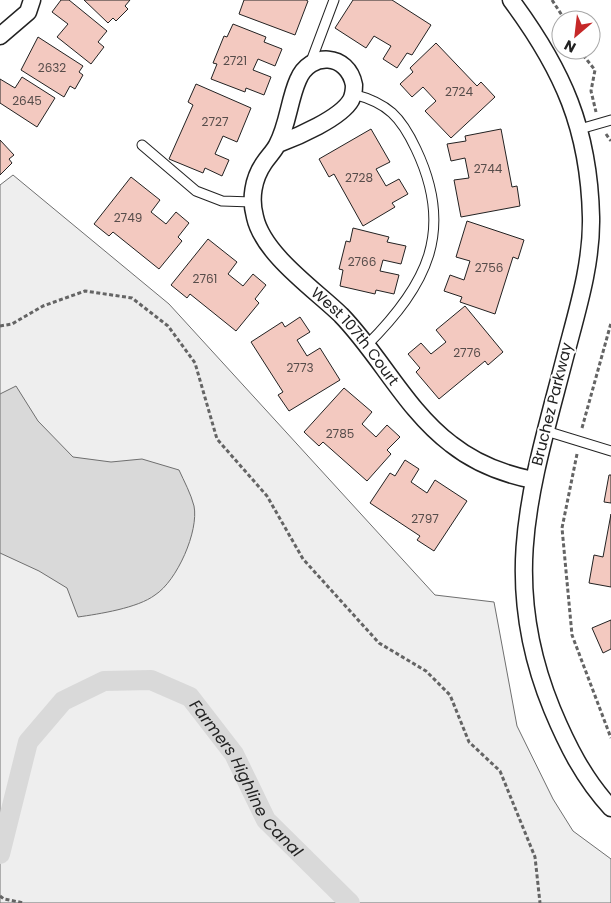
<svg xmlns="http://www.w3.org/2000/svg" width="611" height="903" font-family="Poppins,sans-serif">
<style>
.green{fill:#eee;stroke:#6f6f6f}
.water{fill:#d9d9d9;stroke:#6f6f6f}
.lines{fill:none;stroke-linecap:round;stroke-linejoin:round}
.canal{stroke:#d9d9d9;stroke-width:20}
.building{fill:#f3c9c0;stroke:#222}
.service-casing{stroke:#222;stroke-width:11}
.minor-casing{stroke:#222;stroke-width:19}
.path{stroke:#646464;stroke-width:3;stroke-dasharray:4 2.5;stroke-linecap:butt}
.service{stroke:#fff;stroke-width:9}
.minor{stroke:#fff;stroke-width:16}
.labels{text-anchor:middle;stroke-width:4;stroke-linejoin:round;paint-order:stroke}
.number-label{font-size:12px;fill:#564c4a}
.street-label{font-size:15px;fill:#222;stroke:#fff}
.water-label{font-size:16px;font-style:italic;fill:#222;stroke:#fff}
</style>
<rect width="100%" height="100%" fill="#fff"/>
<path class="green" d="M13,175l156,129 266,291 59,7 23,124 36,73 20,32 38,28v44h-611v-718z"/>
<path class="water" d="M16,386l22,35 35,36 38,5 31,-3 37,11c5,11 12,24 15,36 5,25 -17,75 -39,89 -17,13 -56,19 -77,22l-11,-29 -28,-17 -39,-18v-159z"/>
<g class="lines">
<path class="canal" id="s1" d="M0,854l28,-112 35,-41 41,-20 47,-1 39,17 44,57 32,66 84,83"/>
</g>
<g class="building">
<path d="M61,0h8l38,31 -9,11 6,5 -13,17 -34,-27 11,-13 -16,-12z"/>
<path d="M84,0h46l-5,6 3,3 -12,12 -3,-3 -5,5z"/>
<path d="M244,0h62l2,1 -13,34 -56,-21z"/>
<path d="M353,0h39l39,25 -19,30 -5,-2 -10,15 -14,-9 8,-13 -17,-10 -8,12 -31,-20z"/>
<path d="M233,24l33,13 -2,5 18,7 -7,17 -17,-7 -5,11 18,7 -7,18 -18,-7 -1,4 -34,-13 6,-15 -4,-1 11,-27 3,1z"/>
<path d="M38,37l45,29 -4,6 4,3 -8,14 -5,-3 -6,11 -43,-27z"/>
<path d="M436,43l41,43 4,-4 14,15 -44,41 -26,-27 11,-10 -13,-14 -11,10 -12,-13 13,-12 -3,-4z"/>
<path d="M22,77l33,21 -18,29 -37,-24v-24l15,9z"/>
<path d="M196,84l55,24 -14,34 -14,-6 -8,18 14,6 -7,16 -17,-8 -2,5 -34,-14 24,-54 -5,-3z"/>
<path d="M371,129l19,33 -14,7 10,17 13,-7 9,15 -16,9 3,4 -32,19 -29,-52 -5,3 -10,-18z"/>
<path d="M501,129l11,58 5,-1 3,20 -59,11 -7,-37 15,-2 -4,-20 -14,3 -4,-17 19,-3 -1,-5z"/>
<path d="M0,140l14,15 -5,4 3,4 -12,12z"/>
<path d="M131,177l29,23 -9,12 15,12 10,-12 13,11 -11,14 4,4 -23,28 -46,-37 -4,4 -15,-12z"/>
<path d="M467,221l57,19 -6,19 -5,-2 -18,57 -35,-12 2,-5 -18,-6 6,-16 14,5 6,-19 -14,-4z"/>
<path d="M353,228l36,9 -2,5 19,4 -5,18 -18,-4 -3,11 19,4 -5,19 -18,-4 -1,4 -35,-8 3,-16 -4,-1 7,-28 4,1z"/>
<path d="M208,239l29,23 -9,12 15,12 10,-12 13,11 -11,14 4,4 -23,28 -46,-37 -3,4 -16,-13z"/>
<path d="M465,306l38,46 -15,13 -3,-4 -46,38 -23,-27 4,-4 -12,-14 13,-11 10,11 15,-12 -10,-12z"/>
<path d="M300,317l10,15 -13,8 10,16 13,-8 20,32 -51,31 -11,-16 5,-3 -32,-50 31,-20 3,5z"/>
<path d="M344,388l28,24 -10,12 14,13 11,-12 13,12 -13,13 4,4 -24,27 -44,-39 -4,4 -15,-14z"/>
<path d="M405,460l14,9 -8,13 16,11 8,-13 32,21 -33,50 -17,-11 3,-4 -50,-33 20,-30 5,3z"/>
<path d="M609,475h2v28l-7,-1z"/>
<path d="M611,514v73l-22,-4 5,-28 9,2z"/>
<path d="M611,620v29l-8,4 -11,-25z"/>
</g>
<g class="lines">
<defs>
<g id="service">
<path d="M310,64l24,-64"/>
<path d="M353,94c35,9 48,23 63,55 39,82 11,136 -49,196"/>
<path d="M580,129l31,-9"/>
<path d="M142,145l54,46 26,10 30,1"/>
<path d="M546,431l65,20"/>
</g>
<g id="minor">
<path d="M511,0c52,70 78,129 80,217 1,49 -15,97 -27,144 -33,127 -65,219 -12,348 15,36 32,70 59,99"/>
<path d="M0,36l28,-24 4,-12"/>
<path id="s2" d="M278,144c19,-7 63,-26 73,-44 2,-4 3,-10 3,-15 -6,-32 -44,-34 -56,-5 -9,20 -10,45 -21,65 -3,6 -9,12 -13,18 -11,16 -14,36 -9,54 8,37 59,72 86,98 39,40 65,95 110,129 24,19 52,30 82,36"/>
</g>
</defs>
<use href="#service" class="service-casing"/>
<use href="#minor" class="minor-casing"/>
<g class="path">
<path d="M552,0l13,20"/>
<path d="M579,50l16,20 -4,21 5,21"/>
<path d="M606,134l5,7"/>
<path d="M0,326l12,-2 31,-18 42,-15 47,7 36,28 27,37 22,76 50,57 36,63 76,84 47,28 24,24 19,47 31,29 35,86 5,46"/>
<path d="M582,428l29,-105"/>
<path d="M577,454l-15,74 10,107 39,103"/>
<path d="M0,896l4,3 20,4"/>
</g>
<use href="#service" class="service"/>
<use href="#minor" class="minor"/>
</g>
<g class="labels">
<g class="number-label">
<text x="235" y="65">2721</text>
<text x="52" y="72">2632</text>
<text x="459" y="96">2724</text>
<text x="27" y="105">2645</text>
<text x="215" y="126">2727</text>
<text x="488" y="173">2744</text>
<text x="359" y="182">2728</text>
<text x="128" y="222">2749</text>
<text x="362" y="266">2766</text>
<text x="489" y="272">2756</text>
<text x="205" y="283">2761</text>
<text x="467" y="357">2776</text>
<text x="300" y="372">2773</text>
<text x="340" y="438">2785</text>
<text x="425" y="523">2797</text>
</g>
<g class="street-label">
<text dy="5" stroke="none"><textPath href="#s2" startOffset="484">West 107th Court</textPath></text>
<text transform="translate(552 404) rotate(-76)" y="5">Bruchez Parkway</text>
</g>
<g class="water-label">
<text dy="6" stroke="none"><textPath href="#s1" startOffset="404">Farmers Highline Canal</textPath></text>
</g>
</g>
<g transform="translate(576 35) rotate(208)"><circle r="24" fill="#ffffff" stroke="#a7a7a7"/>
<path d="M0-4L9 19L0 12L-9 19Z" fill="#c62828"/>
<text y="-8" font-size="14" font-weight="bold" text-anchor="middle" fill="#222222">N</text>
</g>
</svg>
